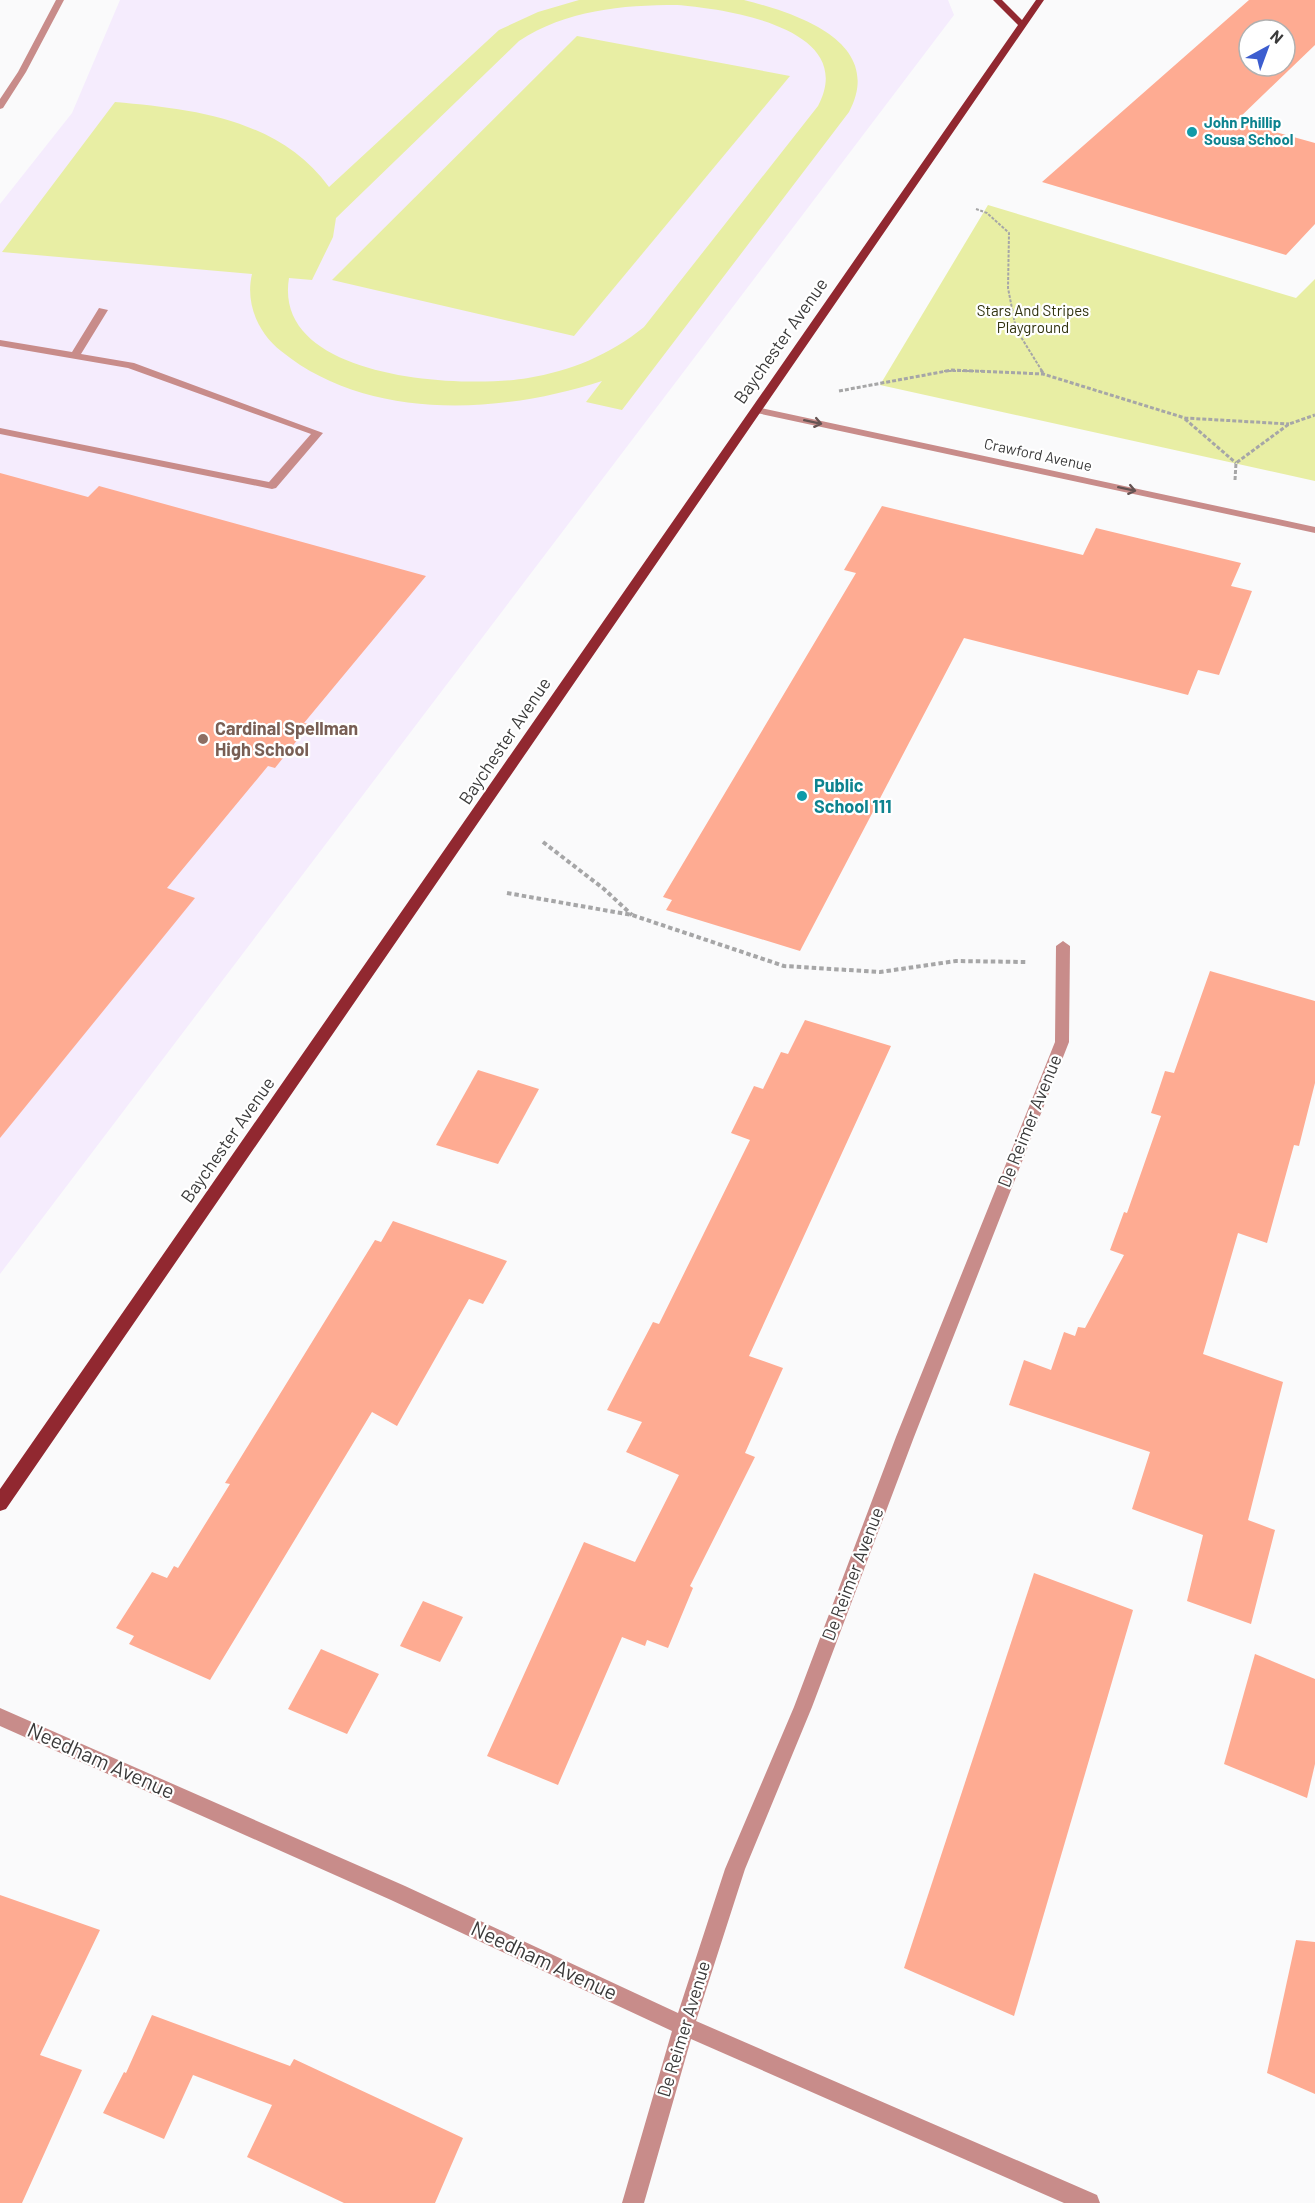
<svg xmlns="http://www.w3.org/2000/svg" width="1315" height="2203" font-family="Barlow,sans-serif">
<style>
.education{fill:#f5ecfd}
.green{fill:#e8eea4;fill-rule:evenodd}
.building{fill:#feab92;fill-rule:evenodd}
.lines{fill:none;stroke-linecap:round;stroke-linejoin:round}
.path-far2{stroke:#a6a6a7;stroke-width:2;stroke-dasharray:3 1.5;stroke-linecap:butt}
.path-far1{stroke:#a6a6a7;stroke-width:3;stroke-dasharray:4 2;stroke-linecap:butt}
.path{stroke:#a6a6a7;stroke-width:4;stroke-dasharray:4.5 3;stroke-linecap:butt}
.minor{fill:#c88c8a;fill-rule:evenodd}
.major{fill:#912830;fill-rule:evenodd}
.oneway{stroke:#655352}
.culture-dot{fill:#0f9aa8;stroke:#fff;stroke-width:2}
.education-dot{fill:#8d6e63;stroke:#fff;stroke-width:2}
.labels{text-anchor:middle;stroke-width:4.5;stroke-linejoin:round;paint-order:stroke}
.far-culture-label{font-size:15px;font-weight:bold;fill:#0d838f;stroke:#fff;text-anchor:start}
.far-park-label{font-size:15px;fill:#2f310d;stroke:#fff}
.far-street-label{font-size:15px;fill:#3a3a3a;stroke:#fff}
.street-label{font-size:18px;fill:#3a3a3a;stroke:#fff}
.education-label{font-size:18px;font-weight:bold;fill:#785e54;stroke:#fff;text-anchor:start}
.culture-label{font-size:18px;font-weight:bold;fill:#0d838f;stroke:#fff;text-anchor:start}
.near-street-label{font-size:21px;fill:#3a3a3a;stroke:#fff}
</style>
<rect width="100%" height="100%" fill="#fafafb"/>
<path class="education" d="M120,0h828l6,15 -954,1259v-1070l72,-91z"/>
<g class="green">
<path d="M579,0h165c52,13 142,42 105,112l-227,298 -36,-8 16,-21c-101,33 -234,41 -321,-30 -23,-18 -36,-48 -29,-77l-250,-22 113,-150c79,7 164,17 214,85l170,-157 39,-18zM677,5c50,4 182,23 141,101l-174,221c-34,28 -74,44 -116,51 -65,11 -256,2 -239,-100l23,2 21,-43 3,-19 183,-177c47,-31 103,-36 158,-36z"/>
<path d="M577,36l213,40 -216,260 -242,-56z"/>
<path d="M988,205l308,93 19,-19v202l-435,-96z"/>
</g>
<g class="building">
<path d="M1249,0h66v45l-79,76 79,22v81l-29,31 -244,-73zM1249,30h36v36h-36z"/>
<path d="M0,473l88,24 11,-11 327,90 -122,147 6,1 -35,44 -7,-2 -101,122 28,10 -195,240z"/>
<path d="M882,506l201,49 13,-27 145,35 -10,23 21,5 -33,84 -21,-5 -10,25 -224,-57 -164,313 -134,-41 6,-10 -9,-3 193,-324 -12,-3z"/>
<path d="M1210,971l105,30v82l-16,63 -5,-1 -27,98 -29,-10 -35,121 80,28 -35,138 27,10 -24,94 -64,-23 16,-66 -71,-26 18,-57 -141,-47 15,-45 27,10 13,-38 11,4 3,-9 7,1 39,-73 -14,-5 14,-38 3,1 34,-97 -10,-3 14,-42 9,2z"/>
<path d="M805,1020l86,26 -142,310 34,12 -38,85 10,4 -65,129 3,2 -25,60 -21,-8 -2,6 -23,-9 -64,148 -71,-29 97,-214 51,20 44,-87 -53,-23 16,-30 -35,-12 46,-88 6,2 91,-184 -19,-7 23,-47 9,3 18,-37 7,2z"/>
<path d="M478,1070l61,19 -41,75 -62,-19z"/>
<path d="M393,1221l114,40 -24,43 -14,-5 -72,127 -25,-14 -162,268 -81,-36 5,-8 -18,-8 36,-56 15,6 7,-12 4,2 52,-84 -5,-1 150,-243 6,2z"/>
<path d="M1034,1573l99,37 -119,406 -110,-48z"/>
<path d="M423,1601l40,16 -23,45 -40,-16z"/>
<path d="M321,1649l58,25 -32,60 -59,-25z"/>
<path d="M1255,1654l60,25v85l-8,34 -83,-34z"/>
<path d="M0,1895l100,35 -60,125 42,15 -60,133h-22z"/>
<path d="M1296,1940l19,2v152l-48,-21z"/>
<path d="M152,2015l138,51 4,-7 169,79 -28,65h-91l-97,-46 25,-52 -79,-30 -29,64 -61,-26 21,-41 2,1z"/>
</g>
<g class="lines">
<g class="path-far2">
<path d="M976,209l11,4 22,20 -1,55 8,41 26,42"/>
<path d="M944,371h41"/>
</g>
<g class="path-far1">
<path d="M1041,370l2,3"/>
<path d="M839,391l113,-21 91,4 142,44 104,6"/>
<path d="M1185,419l51,44"/>
<path d="M1235,480l1,-17 53,-39 26,-9"/>
</g>
<g class="path">
<path d="M543,842l61,47 28,26"/>
<path d="M507,893l125,22 152,51 96,6 76,-11 70,1"/>
</g>
<g class="minor">
<path d="M56,0h8l-38,72 -23,36 -3,1v-10l18,-27z"/>
<path d="M99,308l9,2 -27,44 53,9 189,70 -47,55 -4,1 -272,-55v-6l269,54 42,-48 -183,-66 -128,-22v-6l72,12z"/>
<path d="M756,407l559,120v6l-563,-121v-4z"/>
<path d="M1063,941l7,5 -1,96 -155,395 -102,270 -67,162 -49,152 401,174 3,8h-36l-373,-164 -47,164h-22l50,-172 -281,-131 -391,-174v-18l405,178 273,127 47,-144 69,-162 102,-270 159,-395 1,-96z"/>
</g>
<path class="major" d="M993,0h9l20,20 14,-20h8l-1038,1509 -6,2v-22l1018,-1464z"/>
</g>
<defs><path id="oneway-shaft" d="M-6 0H5M1.5-3L5.5 0L1.5 3" fill="none" stroke-width="1.6" stroke-linecap="round" stroke-linejoin="round" transform="scale(1.5)"/></defs>
<g class="oneway">
<use href="#oneway-shaft" transform="translate(813 422) rotate(12)"/>
<use href="#oneway-shaft" transform="translate(1127 489) rotate(12)"/>
</g>
<g class="culture-dot">
<circle cx="1192" cy="132" r="6"/>
<circle cx="802" cy="796" r="6"/>
</g>
<circle class="education-dot" cx="203" cy="739" r="6"/>
<g class="labels">
<g class="far-culture-label">
<text x="1204" y="128">John Phillip<tspan x="1204" dy="17">Sousa School</tspan></text>
</g>
<g class="far-park-label">
<text x="1033" y="316">Stars And Stripes<tspan x="1033" dy="17">Playground</tspan></text>
</g>
<g class="far-street-label">
<text transform="translate(1038 455) rotate(12)" y="5">Crawford Avenue</text>
</g>
<g class="street-label">
<text transform="translate(781 341) rotate(-55)" y="6">Baychester Avenue</text>
<text transform="translate(505 741) rotate(-56)" y="6">Baychester Avenue</text>
<text transform="translate(1030 1121) rotate(-68)" y="6">De Reimer Avenue</text>
<text transform="translate(228 1140) rotate(-55)" y="6">Baychester Avenue</text>
<text transform="translate(853 1574) rotate(-69)" y="6">De Reimer Avenue</text>
<text transform="translate(684 2029) rotate(-73)" y="6">De Reimer Avenue</text>
</g>
<g class="education-label">
<text x="215" y="735">Cardinal Spellman<tspan x="215" dy="21">High School</tspan></text>
</g>
<g class="culture-label">
<text x="814" y="792">Public<tspan x="814" dy="21">School 111</tspan></text>
</g>
<g class="near-street-label">
<text transform="translate(101 1761) rotate(24)" y="7">Needham Avenue</text>
<text transform="translate(544 1961) rotate(25)" y="7">Needham Avenue</text>
</g>
</g>
<g transform="translate(1267 48) rotate(41)"><circle r="28" fill="#ffffff" stroke="#b0b0b0" stroke-width="1.5"/>
<path d="M0-4.5L10 22L0 15L-10 22Z" fill="#3c5dcf"/>
<text y="-9" font-size="16" font-weight="bold" text-anchor="middle" fill="#3a3a3a">N</text>
</g>
</svg>
